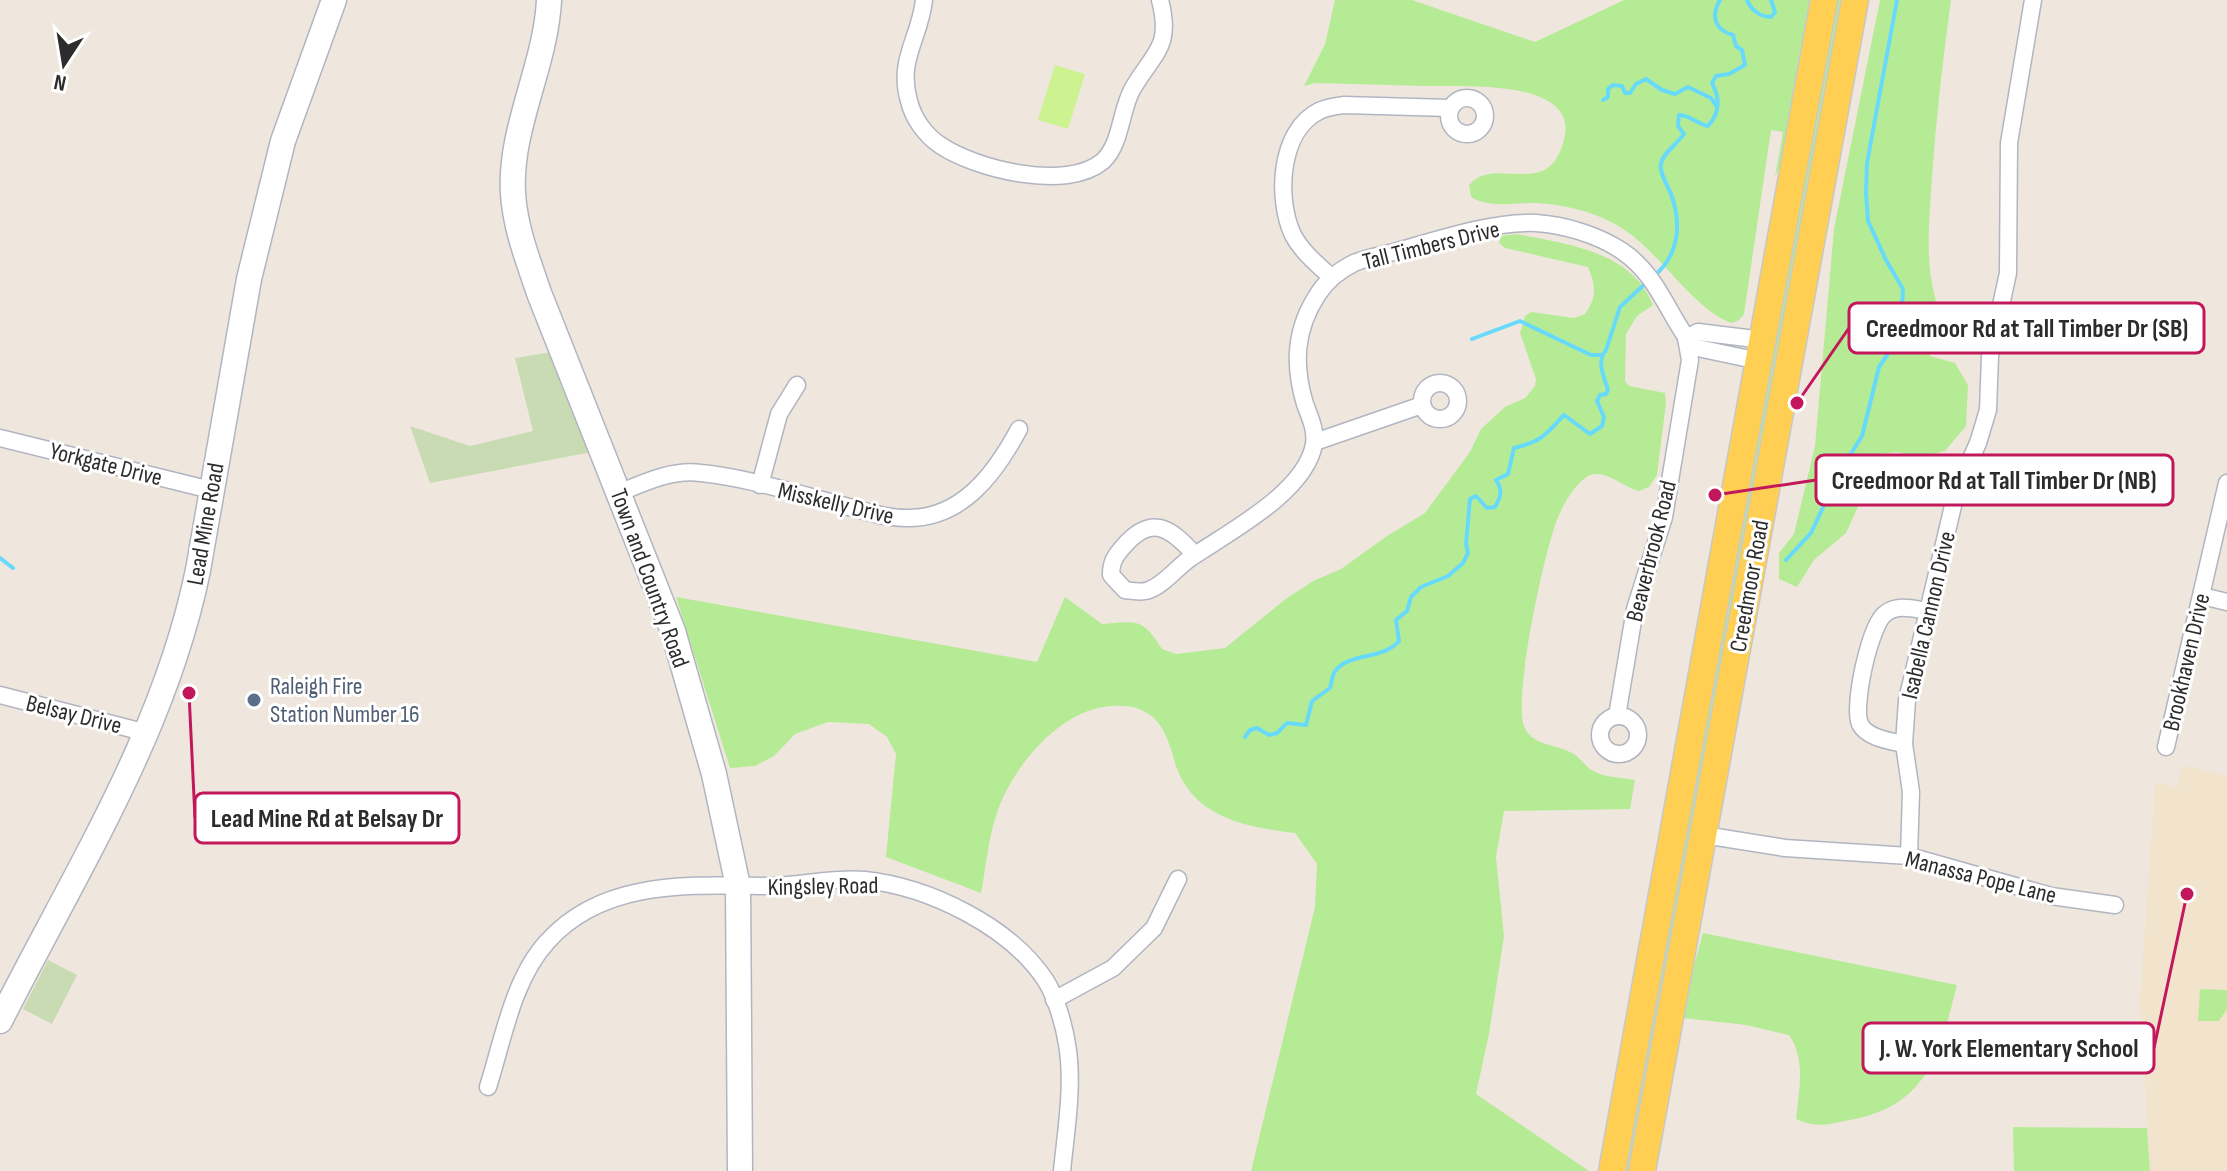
<svg xmlns="http://www.w3.org/2000/svg" width="2227" height="1171" font-family="'Sofia Sans Condensed',sans-serif">
<style>
.education{fill:#f2e4cc}
.green{fill:#b6eb95}
.cemetery{fill:#c8dbb3}
.pitch{fill:#cdf390}
.lines{fill:none;stroke-linecap:round;stroke-linejoin:round}
.stream{stroke:#67dafb;stroke-width:4}
.street-casing{stroke:#b1b5c1;stroke-width:19}
.secondary-casing{stroke:#b1b5c1;stroke-width:27}
.primary-casing{stroke:#c8c8c8;stroke-width:29}
.street{stroke:#fff;stroke-width:16}
.secondary{stroke:#fff;stroke-width:24}
.primary{stroke:#fecf53;stroke-width:26}
.service-dot{fill:#5c6f8a;stroke:#fff;stroke-width:3}
.labels{text-anchor:middle;stroke-width:6;stroke-linejoin:round;paint-order:stroke}
.street-label{font-size:24px;fill:#2c2c2c;stroke:#fff}
.service-label{font-size:24px;fill:#4e5e75;stroke:#fff;text-anchor:start}
.leader{fill:none;stroke:#c2185b;stroke-width:3}
.callout-dot{fill:#c2185b;stroke:#fff;stroke-width:3}
.callout{fill:#fff;stroke:#c2185b;stroke-width:3}
.callout-label{font-size:26px;text-anchor:middle;font-weight:bold;fill:#2c2c2c}
</style>
<rect width="100%" height="100%" fill="#efe7de"/>
<path class="education" d="M2182,765l45,11v395h-77l-10,-171 15,-218 22,5z"/>
<g class="green">
<path d="M1335,0h77l123,42 89,-42h186l-29,164 -6,13 8,-45 -12,-2 -27,184 -5,6 -7,3c-38,-12 -74,-74 -112,-96 -24,-15 -60,-24 -88,-24 -20,0 -43,5 -61,-6l-2,-12c22,-26 62,3 84,-22 7,-8 10,-18 12,-28 10,-57 -108,-48 -140,-49 -36,-1 -73,-2 -110,-3l-11,3 21,-42z"/>
<path d="M1832,0h14l-212,1171h-14z"/>
<path d="M1880,0h71c-8,59 -15,118 -19,177 -3,46 -9,97 10,140l-3,12 -12,13 3,14 25,7 13,22 -2,41 -21,25 -26,6 -22,-5 -19,2 -16,24v20l-16,35 -32,27 -17,27 -18,-8v-26l15,-19 21,-88 19,-217z"/>
<path d="M1516,234c51,10 116,17 137,71l-16,11 -11,18 -1,47 4,5 36,7 1,10 -9,72 -8,12 -10,4c-16,-4 -35,-23 -51,-15 -12,7 -24,27 -29,39 -14,31 -46,182 -35,211 7,19 30,18 46,26 10,4 15,15 23,19 11,6 30,7 42,9l-5,29 -126,2 -8,46 8,79 -15,98 -13,60 113,77h-338l64,-264 2,-43 -22,-31c-49,-6 -101,-15 -119,-67 -5,-17 -10,-37 -23,-49 -13,-10 -25,-12 -40,-11 -52,1 -103,63 -117,110 -8,24 -10,52 -15,77l-95,-36 10,-103 -9,-17 -18,-13 -41,-2 -33,12 -21,22 -19,10 -25,2 -54,-171 361,65 28,-65 37,27c35,-3 41,-6 60,25l14,5 49,-6 62,-50 26,-17 28,-12 46,-33 38,-23 45,-61 11,-23 24,-22 20,-9 10,-12 1,-7 -16,-46 5,-17 6,-4 43,6 11,-4c12,-16 11,-29 3,-47l-83,-19 -6,-5 2,-7z"/>
<path d="M1703,933l254,52c-17,68 -29,121 -107,135 -23,4 -32,9 -54,-1 3,-29 10,-59 -7,-84l-43,-10 -63,-7 8,-42z"/>
<path d="M2200,989l27,1v19l-8,12h-21z"/>
<path d="M2013,1127l134,1 3,43h-136z"/>
</g>
<g class="cemetery">
<path d="M552,352l40,100 -162,31 -20,-57 60,20 63,-15 -18,-73z"/>
<path d="M48,960l29,15 -25,49 -29,-15z"/>
</g>
<path class="pitch" d="M1055,65l30,9 -17,55 -30,-9z"/>
<g class="lines">
<g class="stream">
<path d="M1747,0c4,10 13,17 24,17l4,-5 -4,-12"/>
<path d="M1603,100l5,-3v-8l5,-4 9,1 3,7h5l6,-9 10,-5 16,11 13,4 13,-7 23,11 6,9"/>
<path d="M1654,276c25,-21 28,-52 17,-82 -3,-8 -12,-21 -10,-30 1,-10 17,-21 23,-30l-6,-8 1,-11c11,0 18,9 29,11 12,-13 12,-28 4,-43l4,-7 13,-2 16,-9 -3,-15 -6,-4 -3,-11c-19,-5 -22,-20 -13,-35"/>
<path d="M1472,339l48,-18 71,34h10"/>
<path d="M0,558l13,10"/>
<path d="M1786,560l25,-27 28,-60 23,-37 17,-69 13,-19 9,-24 2,-35 -17,-29 -18,-39 -2,-28 1,-30 30,-163"/>
<path d="M1245,737l5,-7 7,-2 12,7 8,-2 10,-10 19,2 6,-24 18,-13c2,-6 2,-14 6,-18 15,-18 47,-10 63,-29l-3,-21 11,-9 4,-14 10,-10 27,-11 15,-13 5,-10 -2,-9 4,-45 6,-3 11,12 8,-1c6,-10 8,-17 1,-27l12,-6 6,-26c29,-7 31,-13 50,-33l26,19 12,-8 2,-9 -7,-16 3,-6 6,-1 2,-4c-4,-14 -12,-28 -2,-40l14,-43 27,-25"/>
</g>
<defs>
<g id="street">
<path d="M924,0c-4,38 -27,60 -15,101 4,17 16,34 31,44 35,24 127,47 163,16 19,-18 17,-51 30,-73 22,-37 39,-41 27,-88"/>
<circle cx="1467" cy="116" r="18"/>
<path d="M1331,277c-14,-13 -29,-25 -38,-42 -17,-36 -14,-104 26,-124 8,-4 17,-5 25,-6l106,3"/>
<path d="M1686,338l12,-6 65,8"/>
<circle cx="1440" cy="401" r="18"/>
<path d="M0,438l211,52"/>
<path d="M1315,442l107,-37"/>
<path d="M760,485l19,-71 18,-29"/>
<path d="M619,493c26,-11 54,-24 82,-20 48,5 97,21 144,33 20,5 39,12 60,12 56,2 90,-44 114,-89"/>
<path d="M1195,555c-25,-28 -44,-41 -72,-8 -8,9 -12,15 -12,28l14,15c7,1 17,3 24,0 16,-6 29,-24 43,-33 37,-25 114,-65 122,-113 2,-15 -4,-26 -9,-40 -12,-40 -10,-75 13,-110 9,-14 20,-23 36,-31 12,-5 27,-8 40,-11 43,-12 99,-31 142,-29 29,2 62,12 86,28 36,24 46,64 71,96l66,14"/>
<path d="M2202,596l25,6"/>
<path d="M0,695l147,38"/>
<path d="M1617,716l18,-107 29,-92 26,-157 -4,-22"/>
<circle cx="1619" cy="735" r="19"/>
<path d="M1904,744c-14,-3 -37,-6 -44,-20 -8,-17 10,-101 26,-111 12,-9 28,-4 42,-2"/>
<path d="M2166,747l61,-264"/>
<path d="M1704,835l81,13 124,8 142,40 64,9"/>
<path d="M1909,856l2,-64 -7,-48 3,-44 50,-211 21,-46 10,-33 2,-54 18,-83 1,-130 24,-143"/>
<path d="M1054,1000l59,-32 41,-40 24,-49"/>
<path d="M488,1087c15,-47 25,-108 59,-145 55,-62 140,-57 215,-56 35,1 69,-9 103,-6 64,7 145,46 181,101 10,16 18,44 21,63 7,41 -1,86 -5,127"/>
</g>
<g id="secondary">
<path d="M549,0c-3,65 -40,129 -36,193 2,35 15,67 26,100l134,338 41,143 24,112 2,285"/>
<path d="M0,1021c74,-147 165,-288 198,-451l51,-291 34,-138 51,-141"/>
</g>
<g id="primary">
<path d="M1612,1171l212,-1171"/>
<path d="M1642,1171l213,-1171"/>
</g>
</defs>
<use href="#street" class="street-casing"/>
<use href="#secondary" class="secondary-casing"/>
<use href="#primary" class="primary-casing"/>
<use href="#street" class="street"/>
<use href="#secondary" class="secondary"/>
<use href="#primary" class="primary"/>
</g>
<circle class="service-dot" cx="254" cy="700" r="8"/>
<g class="labels">
<g class="street-label">
<text transform="translate(1431 245) rotate(-14)" y="8">Tall Timbers Drive</text>
<text transform="translate(106 464) rotate(14)" y="8">Yorkgate Drive</text>
<text transform="translate(836 503) rotate(13)" y="8">Misskelly Drive</text>
<text transform="translate(205 524) rotate(-80)" y="8">Lead Mine Road</text>
<text transform="translate(1651 551) rotate(-76)" y="8">Beaverbrook Road</text>
<text transform="translate(650 578) rotate(70)" y="8">Town and Country Road</text>
<text transform="translate(1749 586) rotate(-80)" y="8">Creedmoor Road</text>
<text transform="translate(1928 615) rotate(-77)" y="8">Isabella Cannon Drive</text>
<text transform="translate(2186 662) rotate(-77)" y="8">Brookhaven Drive</text>
<text transform="translate(74 714) rotate(14)" y="8">Belsay Drive</text>
<text transform="translate(1981 877) rotate(14)" y="8">Manassa Pope Lane</text>
<text transform="translate(823 886) rotate(-1)" y="8">Kingsley Road</text>
</g>
<g class="service-label">
<text x="270" y="694">Raleigh Fire<tspan x="270" dy="28">Station Number 16</tspan></text>
</g>
</g>
<path class="leader" d="M1797 403L1849 328M1715 495L1816 480M189 693L195 818M2187 894L2154 1048"/>
<g class="callout-dot">
<circle cx="1797" cy="403" r="8"/>
<circle cx="1715" cy="495" r="8"/>
<circle cx="189" cy="693" r="8"/>
<circle cx="2187" cy="894" r="8"/>
</g>
<g class="callout">
<rect x="1849" y="303" width="355" height="50" rx="8"/>
<rect x="1816" y="455" width="357" height="50" rx="8"/>
<rect x="195" y="793" width="264" height="50" rx="8"/>
<rect x="1863" y="1023" width="291" height="50" rx="8"/>
</g>
<g class="callout-label">
<text x="2027" y="337">Creedmoor Rd at Tall Timber Dr (SB)</text>
<text x="1994" y="489">Creedmoor Rd at Tall Timber Dr (NB)</text>
<text x="327" y="827">Lead Mine Rd at Belsay Dr</text>
<text x="2009" y="1057">J. W. York Elementary School</text>
</g>
<g transform="translate(64 64) rotate(192)" stroke="#ffffff" stroke-width="6" paint-order="stroke">
<path d="M0-6L14 30L0 20L-14 30Z" fill="#2c2c2c"/>
<text y="-12" font-size="22" font-weight="bold" text-anchor="middle" fill="#2c2c2c">N</text>
</g>
</svg>
